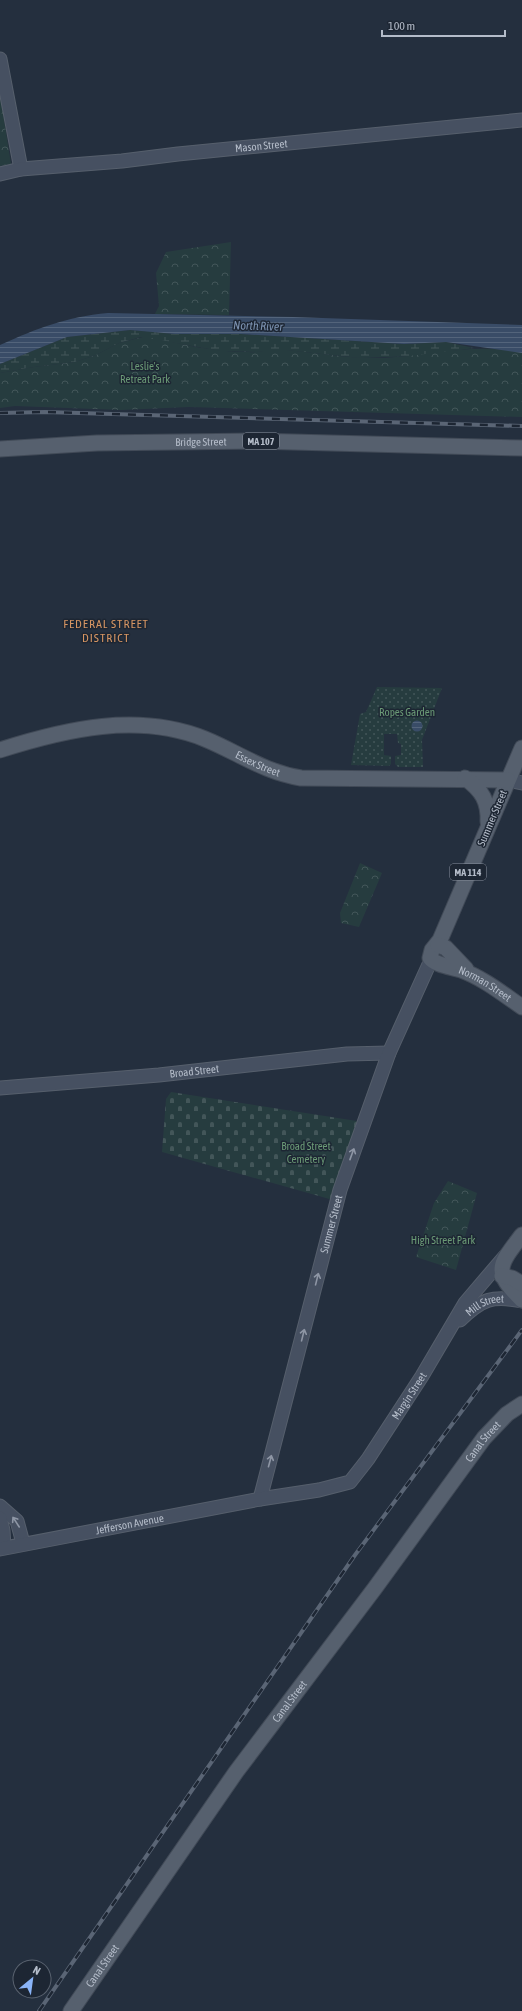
<svg xmlns="http://www.w3.org/2000/svg" width="522" height="2011" font-family="'Asap Condensed',sans-serif">
<style>
.wetland{fill:url(#wetland-marsh)}
.cemetery{fill:url(#cemetery-stones)}
.park{fill:url(#park-crowns)}
.garden{fill:url(#garden-dots)}
.water{fill:url(#water-rules)}
.lines{fill:none;stroke-linecap:round;stroke-linejoin:round}
.secondary-casing{stroke:#565f6c;stroke-width:15}
.primary-casing{stroke:#414a57;stroke-width:17}
.secondary{stroke:#465061;stroke-width:13}
.primary{stroke:#56606e;stroke-width:15}
.rail-casing{stroke:#5a6575;stroke-width:4}
.rail{stroke:#1d2633;stroke-width:2.5;stroke-dasharray:8;stroke-linecap:butt}
.oneway{stroke:#8e96a5}
.labels{text-anchor:middle;stroke-width:3;stroke-linejoin:round;paint-order:stroke}
.shield{fill:#1d2633;stroke:#878f9c;stroke-width:1}
.shield-label{font-size:10px;font-weight:bold;fill:#b4bcc9}
.street-label{font-size:11px;fill:#b4bcc9;stroke:#1d2633}
.park-label{font-size:11px;fill:#6b9a76;stroke:#1d2633}
.water-label{font-size:12px;font-style:italic;fill:#7c92b1;stroke:#1d2633}
.neighbourhood-label{font-size:12px;letter-spacing:1px;fill:#d59563;stroke:#1d2633}
</style>
<defs>
<pattern id="wetland-marsh" width="20" height="14" patternUnits="userSpaceOnUse"><rect width="20" height="14" fill="#263c3f"/><path d="M1 5h8M5 5V1M11 12h8M15 12V8" fill="none" stroke="#435659"/></pattern>
<pattern id="cemetery-stones" width="16" height="16" patternUnits="userSpaceOnUse"><rect width="16" height="16" fill="#263c3f"/><path d="M2 7V4a2 2 0 0 1 4 0v3zM10 15v-3a2 2 0 0 1 4 0v3z" fill="#435659"/></pattern>
<pattern id="park-crowns" width="20" height="18" patternUnits="userSpaceOnUse"><rect width="20" height="18" fill="#263c3f"/><path d="M2 6a3 3 0 1 1 6 0M12 15a3 3 0 1 1 6 0" fill="none" stroke="#435659"/></pattern>
<pattern id="garden-dots" width="8" height="8" patternUnits="userSpaceOnUse"><rect width="8" height="8" fill="#263c3f"/><path d="M2 2h.1M6 6h.1" fill="none" stroke="#435659" stroke-width="1.8" stroke-linecap="round"/></pattern>
<pattern id="water-rules" width="6" height="5" patternUnits="userSpaceOnUse"><rect width="6" height="5" fill="#394c67"/><path d="M0 2.5h6" fill="none" stroke="#53647b"/></pattern>
</defs>
<rect width="100%" height="100%" fill="#242f3e"/>
<path class="wetland" d="M130,330l45,4h66l163,10 42,-2 28,6 -57,8 -57,2 -75,-8 -29,2 -35,-1 -80,-14 -22,6 -23,12 -21,7 -41,5 -34,6v-9l67,-27z"/>
<path class="cemetery" d="M171,1092l186,29 -24,79 -171,-48 4,-53z"/>
<g class="park">
<path d="M0,94l11,70 -11,2z"/>
<path d="M231,242l-2,73 -68,-1 -13,23c33,7 66,15 99,15 13,1 26,-4 40,-2 32,3 63,9 96,8 48,-2 92,-16 139,-5v64l-333,-10 -68,3 -106,-4 -15,2v-35l34,-6 41,-5 21,-7 23,-12 24,-6 16,-31 -3,-33 10,-21z"/>
<path d="M360,863l22,10 -23,54 -18,-4 -1,-10z"/>
<path d="M448,1181l29,12 -21,77 -40,-13 18,-54z"/>
</g>
<path class="garden" d="M377,687l65,1 -20,52 1,27h-25l-3,-3v-8l6,-1v-11l-3,-1 -1,-9h-13v21l7,1v8l-2,2 -38,-1 9,-51 6,-2z"/>
<g class="water">
<path d="M108,313l185,4 229,8v28l-76,-11 -42,2 -163,-10h-66l-45,-4 -63,7 -67,27v-19c38,-17 66,-28 108,-32z"/>
<circle cx="417" cy="726" r="5.5"/>
</g>
<g class="lines">
<defs>
<g id="secondary">
<path d="M0,59l21,110"/>
<path id="s1" d="M0,174l21,-5 101,-8 56,-7 344,-34"/>
<path d="M508,780l14,3"/>
<path id="s2" d="M0,1088l159,-13 188,-21 42,-1"/>
<path id="s3" d="M460,1320c22,-21 32,-25 62,-19"/>
<path id="s4" d="M260,1499l80,-309 49,-137 42,-93"/>
<path d="M0,1506l17,15 6,22"/>
<path d="M0,1518l3,12 1,17"/>
<path id="s5" d="M0,1549l260,-50 59,-9 31,-8 18,-23 54,-83 43,-73 41,-48"/>
</g>
<g id="primary">
<path id="s6" d="M0,449l97,-6 158,-2 267,7"/>
<path id="s7" d="M522,748l-82,192 -8,10 -2,8c5,7 22,9 31,12 22,8 42,24 61,37"/>
<path id="s8" d="M0,750c66,-21 138,-38 205,-11 34,14 59,33 96,39l207,2"/>
<path d="M465,778c17,12 24,24 23,44"/>
<path d="M438,945l8,3 20,21"/>
<path d="M522,1235c-23,30 -30,36 0,65"/>
<path d="M502,1276l10,2 10,6"/>
<path id="s9" d="M71,2011l165,-239 139,-184 109,-150 23,-24 15,-10"/>
</g>
</defs>
<use href="#secondary" class="secondary-casing"/>
<use href="#primary" class="primary-casing"/>
<use href="#secondary" class="secondary"/>
<use href="#primary" class="primary"/>
<defs>
<g id="rail">
<path d="M0,413l45,-1 477,14"/>
<path d="M39,2011l316,-456 167,-225"/>
</g>
</defs>
<use href="#rail" class="rail-casing"/>
<use href="#rail" class="rail"/>
</g>
<defs><path id="oneway-shaft" d="M-6 0H5M1.5-3L5.5 0L1.5 3" fill="none" stroke-width="1.6" stroke-linecap="round" stroke-linejoin="round"/></defs>
<g class="oneway">
<use href="#oneway-shaft" transform="translate(352 1154) rotate(-70)"/>
<use href="#oneway-shaft" transform="translate(317 1279) rotate(-76)"/>
<use href="#oneway-shaft" transform="translate(303 1335) rotate(-76)"/>
<use href="#oneway-shaft" transform="translate(270 1461) rotate(-75)"/>
<use href="#oneway-shaft" transform="translate(16 1522) rotate(-123)"/>
</g>
<g class="labels">
<g class="shield">
<rect x="243" y="433" width="36" height="16" rx="3"/>
<rect x="450" y="864" width="36" height="16" rx="3"/>
</g>
<g class="shield-label">
<text x="261" y="445">MA 107</text>
<text x="468" y="876">MA 114</text>
</g>
<g class="street-label">
<text dy="4" stroke="none"><textPath href="#s1" startOffset="263">Mason Street</textPath></text>
<text dy="4" stroke="none"><textPath href="#s6" startOffset="201">Bridge Street</textPath></text>
<text dy="4" stroke="none"><textPath href="#s8" startOffset="268">Essex Street</textPath></text>
<text transform="translate(492 818) rotate(-67)" y="4">Summer Street</text>
<text dy="4" stroke="none"><textPath href="#s7" startOffset="291">Norman Street</textPath></text>
<text dy="4" stroke="none"><textPath href="#s2" startOffset="195">Broad Street</textPath></text>
<text dy="4" stroke="none"><textPath href="#s4" startOffset="284">Summer Street</textPath></text>
<text dy="4" stroke="none"><textPath href="#s3" startOffset="30">Mill Street</textPath></text>
<text dy="4" stroke="none"><textPath href="#s5" startOffset="461">Margin Street</textPath></text>
<text dy="4" stroke="none"><textPath href="#s9" startOffset="703">Canal Street</textPath></text>
<text dy="4" stroke="none"><textPath href="#s5" startOffset="132">Jefferson Avenue</textPath></text>
<text dy="4" stroke="none"><textPath href="#s9" startOffset="379">Canal Street</textPath></text>
<text dy="4" stroke="none"><textPath href="#s9" startOffset="55">Canal Street</textPath></text>
</g>
<g class="park-label">
<text x="145" y="370">Leslie's<tspan x="145" dy="13">Retreat Park</tspan></text>
<text x="407" y="716">Ropes Garden</text>
<text x="306" y="1150">Broad Street<tspan x="306" dy="13">Cemetery</tspan></text>
<text x="443" y="1244">High Street Park</text>
</g>
<g class="water-label">
<text transform="translate(258 326) rotate(2)" y="4">North River</text>
</g>
<g class="neighbourhood-label">
<text x="106" y="628">FEDERAL STREET<tspan x="106" dy="14">DISTRICT</tspan></text>
</g>
</g>
<g transform="translate(32 1979) rotate(29)"><circle r="19" fill="#1d2633" stroke="#59626f"/>
<path d="M0-3L7 15L0 10L-7 15Z" fill="#8ab4f8"/>
<text y="-6" font-size="11" font-weight="bold" text-anchor="middle" fill="#b4bcc9">N</text>
</g>
<path d="M382 30v6h123v-6" fill="none" stroke="#b4bcc9" stroke-width="2"/>
<text x="388" y="30" font-size="12" fill="#b4bcc9" stroke="#1d2633" stroke-width="3" paint-order="stroke">100 m</text>
</svg>
